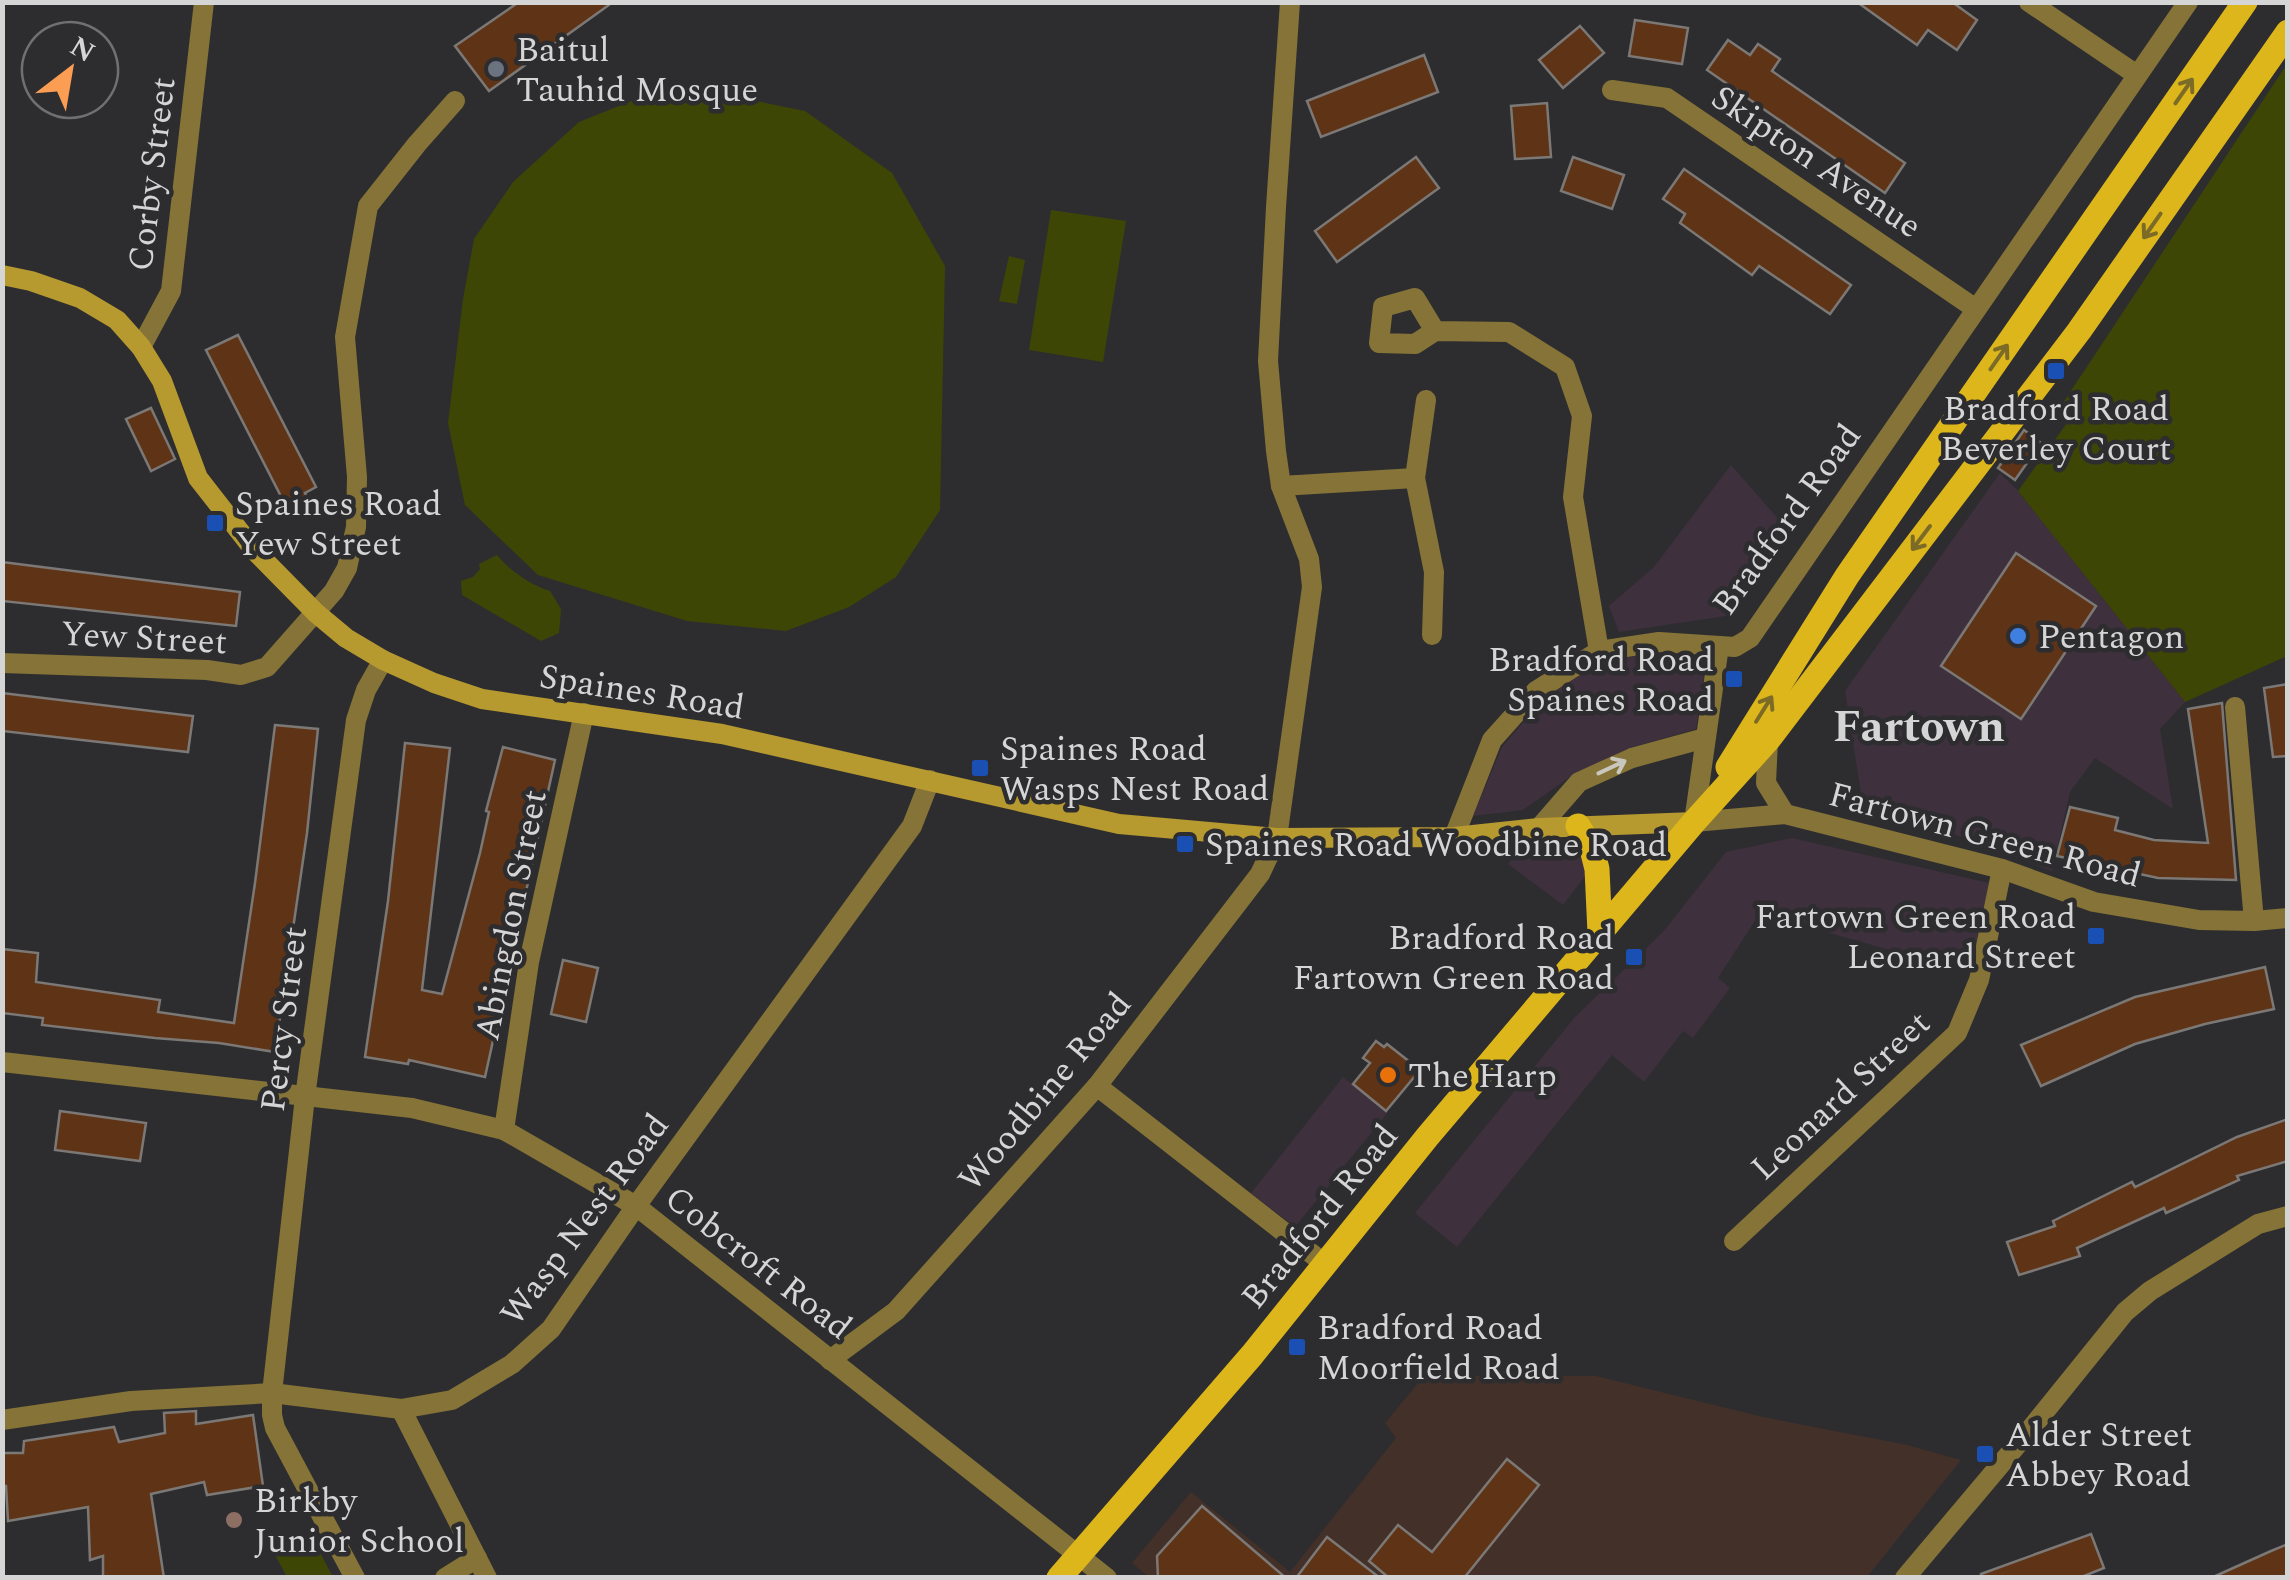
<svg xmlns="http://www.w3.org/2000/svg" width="2290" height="1580" font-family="Spectral,serif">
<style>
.commercial{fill:#3e303d}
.industrial{fill:#433029}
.green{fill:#3e4605}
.building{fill:#5f3416;stroke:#7b7876;stroke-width:2.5}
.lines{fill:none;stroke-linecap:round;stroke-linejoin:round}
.street{stroke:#857337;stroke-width:20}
.secondary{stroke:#b6992f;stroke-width:20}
.primary{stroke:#ddb61b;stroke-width:25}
.oneway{stroke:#7c6b27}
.oneway2{stroke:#c9c6be}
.worship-dot{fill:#6b7280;stroke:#2d2d30;stroke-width:4}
.transit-dot{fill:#1a4fb4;stroke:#2d2d30;stroke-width:4}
.shop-dot{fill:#3f7fe0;stroke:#2d2d30;stroke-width:4}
.food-dot{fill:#e8710a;stroke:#2d2d30;stroke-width:4}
.education-dot{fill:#8d6e63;stroke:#2d2d30;stroke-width:4}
.labels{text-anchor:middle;stroke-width:9;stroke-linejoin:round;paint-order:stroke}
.poi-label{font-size:35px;fill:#d5d5d6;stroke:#2d2d30;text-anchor:start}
.street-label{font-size:35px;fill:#d5d5d6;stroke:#2d2d30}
.district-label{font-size:45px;font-weight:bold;fill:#d5d5d6;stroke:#2d2d30}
</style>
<rect width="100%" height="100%" fill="#2d2d30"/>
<g class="commercial">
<path d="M1731,465l59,67 -58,83 -113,17 -10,-26 45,-39z"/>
<path d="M2000,473l18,18 167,211 -25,27 13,80 -78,-51 -25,34 -18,79 -190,-71 -17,-109z"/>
<path d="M1662,653l45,2 -11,74 -63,18 -56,25 -54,38 -50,6 29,-69 43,-50 58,-37z"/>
<path d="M1595,838l10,12 -42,55 -55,-41 17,-23z"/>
<path d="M1792,838l197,45 -19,90 -210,-60 -42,65 12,10 -37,50 -10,-7 -39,51 -32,-27 -155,192 -42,-34 160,-196 88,-85 63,-80z"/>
<path d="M1343,1077l45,35 -93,115 -44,-34z"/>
</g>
<path class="industrial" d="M1424,1376h172l167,41 144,28 54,15 -94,117 -717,1 -18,-15 59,-71 99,80 106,-134 -11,-15z"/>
<g class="green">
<path d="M2287,64v592l-102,46 -167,-211 49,-68 -12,-8z"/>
<path d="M674,84l131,27 87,62 53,93 -5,244 -44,67 -47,30 -63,24 -99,-10 -149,-46 -73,-70 -17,-82 15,-124 11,-60 39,-57 66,-60z"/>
<path d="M1051,210l75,11 -23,141 -74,-12z"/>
<path d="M1009,256l16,4 -8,44 -18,-3z"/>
<path d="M497,555c13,16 34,30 53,36l11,18 -2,24 -18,8 -79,-46 -1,-14 12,-4 7,-8 -1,-5z"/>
<path d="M310,1534l23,43h-46l-13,-24z"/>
</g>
<g class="building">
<path d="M519,2h94l-124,89 -34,-45z"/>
<path d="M1857,2h95l25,18 -20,30 -29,-20 -11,15z"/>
<path d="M1635,20l53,8 -6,36 -53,-8z"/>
<path d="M1580,26l24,27 -41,35 -24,-28z"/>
<path d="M1728,40l22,15 8,-11 22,15 -8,12 133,92 -20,30 -178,-123z"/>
<path d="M1424,55l14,37 -117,45 -14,-36z"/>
<path d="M1547,103l4,54 -36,2 -4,-53z"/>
<path d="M1416,157l23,31 -102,74 -22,-31z"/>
<path d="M1573,157l51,18 -12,34 -51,-18z"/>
<path d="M1684,169l167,116 -21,29 -71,-48 -7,9 -72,-52 5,-9 -22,-15z"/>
<path d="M238,335l78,152 -11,6 7,13 -21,10 -85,-166z"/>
<path d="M151,408l24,51 -24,12 -25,-52z"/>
<path d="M2024,430l17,13 -26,37 -17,-12z"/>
<path d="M2016,553l80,53 -75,113 -80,-53z"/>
<path d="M2,562l238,30 -4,34 -234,-25z"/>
<path d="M2288,684v72l-15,1 -9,-69z"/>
<path d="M2,693l191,23 -5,36 -186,-21z"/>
<path d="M2222,703l14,177 -78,-2 -101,-22 13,-49 48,11 -3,12 39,10 54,3 -20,-134z"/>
<path d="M275,725l43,4 -11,104 -32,219 -56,-9 -64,-5 -113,-13 1,-7 -41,-5v-64l36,4 -2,29 124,18 -2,12 76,11 21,-140z"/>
<path d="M405,743l45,5 -28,242 20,4 38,-141 9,-41 -3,-1 17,-64 52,13 -70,317 -76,-17 -1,4 -43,-7 23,-156z"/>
<path d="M563,960l35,8 -12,54 -35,-8z"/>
<path d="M2265,967l9,42 -69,15 -70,20 -94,42 -20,-41 114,-48z"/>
<path d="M1376,1041l8,6 3,-3 33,26 -34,41 -33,-27 17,-21 -7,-5z"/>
<path d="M60,1111l86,12 -6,38 -85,-11z"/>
<path d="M2288,1119v42l-51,15 2,4 -73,33 -2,-5 -87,40 3,8 -61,19 -12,-33 48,-16 -2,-5 79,-39 3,5 102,-50z"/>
<path d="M196,1411v13l57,-9 10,71 -56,9 -3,-13 -53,12 13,84h-61v-22l-13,4 -2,-53 -80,14 -2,-35h-4v-33h21l1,-12 90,-14 5,15 46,-9 -1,-20z"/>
<path d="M1507,1459l32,26 -75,93h-75l-20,-17 29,-36 34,27z"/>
<path d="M1202,1506l84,72h-128l-1,-22z"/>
<path d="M2091,1534l13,34 -25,10h-98v-4z"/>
<path d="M1327,1537l53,41h-84z"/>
<path d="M2288,1544v34h-77l60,-27z"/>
</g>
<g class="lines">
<g class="street">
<path d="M2029,2l108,73"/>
<path d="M1612,90l55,8 309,211"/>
<path d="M1435,331l-20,-33 -32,9 -4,36 36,1 20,-13 74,1 56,35 17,49 -9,81 26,154"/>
<path d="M141,347l30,-56 33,-289"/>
<path d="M1426,400l-11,78 19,94 -2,63"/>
<path d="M1281,486l134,-8"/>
<path d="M1719,646l-25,176 91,-8 217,55 92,33 105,18 55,1 34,-3"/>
<path d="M2,663l205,7 34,5 26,-8 67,-76 13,-23 9,-41 1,-50 -12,-140 23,-131 49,-62 38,-43"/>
<path d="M2235,707l19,214"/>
<path d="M1768,740l-2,43 19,31"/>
<path d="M1539,828l40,-46 53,-24 73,-20"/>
<path d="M1454,837l38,-97 44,-49 63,-40 60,-9 76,5 15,-9 438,-636"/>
<path d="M2,1062l410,46 92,22 132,76 471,372"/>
<path d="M1097,1086l229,179"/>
<path d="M504,1130l25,-168 55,-249"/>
<path d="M1734,1241l223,-208 22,-53 23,-111"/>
<path d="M830,1360l66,-49 201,-225 163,-212 17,-36 35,-251 -3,-28 -28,-73 -5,-35 -8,-90 8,-154 14,-205"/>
<path d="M401,1409l86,169"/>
<path d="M2,1420l129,-19 141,-8 129,16 51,-9 60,-36 39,-35 85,-123 276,-380 18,-46"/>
<path d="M355,1578l-80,-150 -3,-13v-22l33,-296 51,-377 10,-30 17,-30"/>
<path d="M445,1578l32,-20"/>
<path d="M1905,1578l128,-152 92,-114 25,-21 108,-67 30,-8"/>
</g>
<path class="secondary" d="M2,275l29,6 49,17 37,22 24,27 21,34 36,97 57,73 61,62 30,25 37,22 51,23 48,16 240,35 397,90 158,14 177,-1 85,-9 155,-6"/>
<g class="primary">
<path d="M1728,767l119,-191 398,-574"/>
<path d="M1578,826l14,23 5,20 3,64"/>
<path d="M1059,1578l193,-223 176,-219 266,-314 74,-82 311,-409 209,-299"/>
</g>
</g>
<defs><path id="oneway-shaft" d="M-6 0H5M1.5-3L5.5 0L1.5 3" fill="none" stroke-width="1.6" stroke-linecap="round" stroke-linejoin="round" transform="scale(2.5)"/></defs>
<g class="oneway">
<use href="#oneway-shaft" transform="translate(2184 91) rotate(-55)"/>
<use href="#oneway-shaft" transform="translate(2152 226) rotate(125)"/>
<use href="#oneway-shaft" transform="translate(1999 357) rotate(-55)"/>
<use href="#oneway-shaft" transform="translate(1921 538) rotate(127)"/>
<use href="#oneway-shaft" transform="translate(1764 709) rotate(-58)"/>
</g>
<use class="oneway2" href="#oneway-shaft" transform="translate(1612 767) rotate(-25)"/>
<circle class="worship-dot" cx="496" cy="69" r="10"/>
<g class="transit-dot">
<rect x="2046" y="361" width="20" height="20" rx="5"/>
<rect x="205" y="513" width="20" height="20" rx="5"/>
<rect x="1724" y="669" width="20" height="20" rx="5"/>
<rect x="970" y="758" width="20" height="20" rx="5"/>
<rect x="1175" y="834" width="20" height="20" rx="5"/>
<rect x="2086" y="926" width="20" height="20" rx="5"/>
<rect x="1624" y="947" width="20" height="20" rx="5"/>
<rect x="1287" y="1337" width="20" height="20" rx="5"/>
<rect x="1975" y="1444" width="20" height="20" rx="5"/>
</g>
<circle class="shop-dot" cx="2018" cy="636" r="10"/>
<circle class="food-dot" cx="1388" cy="1075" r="10"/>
<circle class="education-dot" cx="234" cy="1520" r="10"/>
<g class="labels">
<g class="poi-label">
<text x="516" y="61">Baitul<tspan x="516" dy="40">Tauhid Mosque</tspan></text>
<text x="2056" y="420" text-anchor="middle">Bradford Road<tspan x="2056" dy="40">Beverley Court</tspan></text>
<text x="235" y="515">Spaines Road<tspan x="235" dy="40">Yew Street</tspan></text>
<text x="2038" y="648">Pentagon</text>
<text x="1714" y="671" text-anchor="end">Bradford Road<tspan x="1714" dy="40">Spaines Road</tspan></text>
<text x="1000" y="760">Spaines Road<tspan x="1000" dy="40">Wasps Nest Road</tspan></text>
<text x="1205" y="856">Spaines Road Woodbine Road</text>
<text x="2076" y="928" text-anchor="end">Fartown Green Road<tspan x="2076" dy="40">Leonard Street</tspan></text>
<text x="1614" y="949" text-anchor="end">Bradford Road<tspan x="1614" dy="40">Fartown Green Road</tspan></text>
<text x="1408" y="1087">The Harp</text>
<text x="1317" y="1339">Bradford Road<tspan x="1317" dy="40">Moorfield Road</tspan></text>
<text x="2005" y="1446">Alder Street<tspan x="2005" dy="40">Abbey Road</tspan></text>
<text x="254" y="1512">Birkby<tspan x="254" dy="40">Junior School</tspan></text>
</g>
<g class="street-label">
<text transform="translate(1817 161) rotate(34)" y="12">Skipton Avenue</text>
<text transform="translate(151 174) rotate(-83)" y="12">Corby Street</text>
<text transform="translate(1786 519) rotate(-54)" y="12">Bradford Road</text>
<text transform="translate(144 637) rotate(3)" y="12">Yew Street</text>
<text transform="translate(642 691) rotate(9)" y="12">Spaines Road</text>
<text transform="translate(1985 834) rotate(15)" y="12">Fartown Green Road</text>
<text transform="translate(510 915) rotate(-79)" y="12">Abingdon Street</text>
<text transform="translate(283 1019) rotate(-83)" y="12">Percy Street</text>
<text transform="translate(1044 1091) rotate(-50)" y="12">Woodbine Road</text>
<text transform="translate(1840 1095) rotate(-43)" y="12">Leonard Street</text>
<text transform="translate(1319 1216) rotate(-51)" y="12">Bradford Road</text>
<text transform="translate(584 1219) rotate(-53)" y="12">Wasp Nest Road</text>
<text transform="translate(759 1262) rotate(38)" y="12">Cobcroft Road</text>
</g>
<g class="district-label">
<text x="1919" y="741">Fartown</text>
</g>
</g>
<rect width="2290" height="1580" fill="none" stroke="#d5d5d6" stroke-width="10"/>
<g transform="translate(70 70) rotate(31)"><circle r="48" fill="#2d2d30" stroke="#707072" stroke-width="2.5"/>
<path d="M0-8L18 38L0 25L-18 38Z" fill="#fc9d54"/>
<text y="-15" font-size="28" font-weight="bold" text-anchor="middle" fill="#d5d5d6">N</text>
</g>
</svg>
